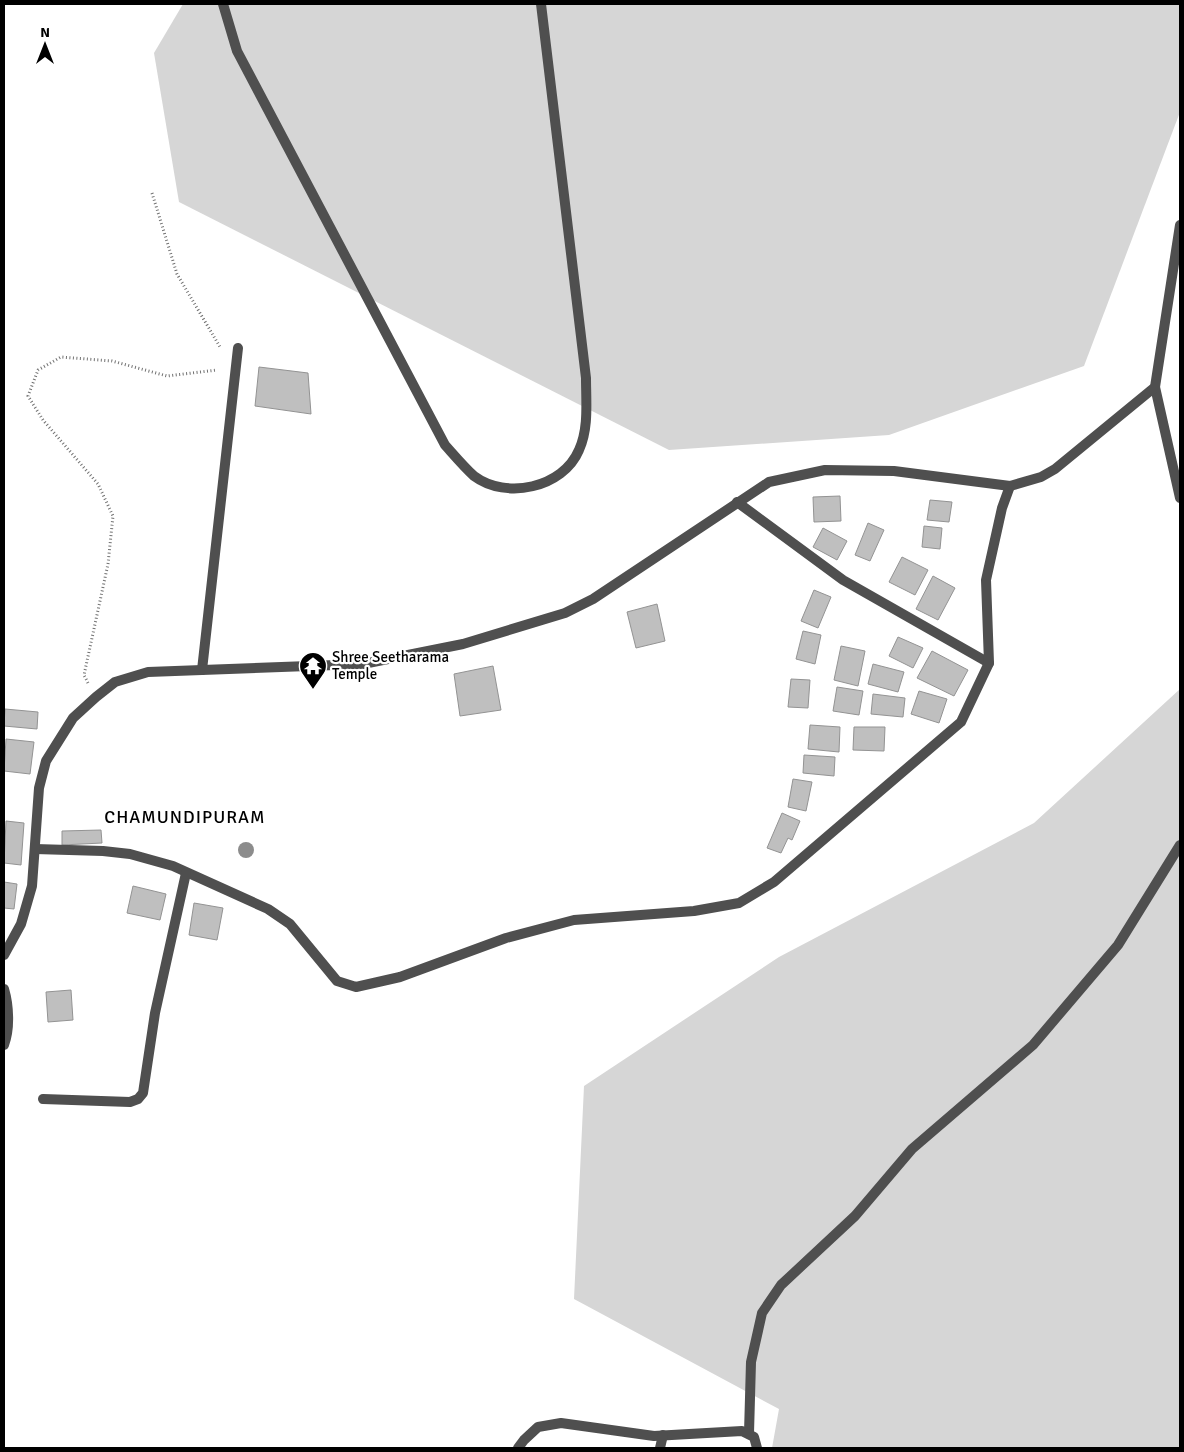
<svg xmlns="http://www.w3.org/2000/svg" width="1184" height="1452" font-family="Signika,sans-serif">
<style>
.green{fill:#d6d6d6}
.building{fill:#bfbfbf;stroke:#939393}
.lines{fill:none;stroke-linecap:round;stroke-linejoin:round}
.path{stroke:#717171;stroke-width:3;stroke-dasharray:1 2.5;stroke-linecap:butt}
.service{stroke:#4f4f4f;stroke-width:10}
.minor{stroke:#4f4f4f;stroke-width:10}
.tree{fill:#8c8c8c}
.labels{text-anchor:middle;stroke-width:4.5;stroke-linejoin:round;paint-order:stroke}
.poi-label{font-size:15px;fill:#000;stroke:#fff;text-anchor:start}
.quarter-label{font-size:18px;letter-spacing:1px;fill:#000;stroke:#fff}
</style>
<rect width="100%" height="100%" fill="#fff"/>
<g class="green">
<path d="M183,4h997v108l-96,254 -195,69 -220,15 -490,-248 -25,-149z"/>
<path d="M1180,689v759h-408l7,-39 -205,-110 10,-213 195,-129 255,-134z"/>
</g>
<g class="building">
<path d="M259,367l49,6 3,41 -56,-8z"/>
<path d="M840,496l1,25 -27,1 -1,-25z"/>
<path d="M930,500l22,2 -3,20 -22,-2z"/>
<path d="M868,523l16,7 -14,31 -15,-6z"/>
<path d="M924,526l18,2 -2,21 -18,-2z"/>
<path d="M823,528l24,13 -10,19 -24,-13z"/>
<path d="M902,557l26,13 -13,25 -26,-13z"/>
<path d="M933,576l22,12 -17,32 -22,-11z"/>
<path d="M814,590l17,7 -13,31 -17,-7z"/>
<path d="M657,604l8,37 -29,7 -9,-36z"/>
<path d="M803,631l18,4 -6,29 -19,-5z"/>
<path d="M898,637l25,11 -10,20 -24,-12z"/>
<path d="M841,646l24,5 -7,35 -24,-6z"/>
<path d="M932,651l36,19 -14,26 -37,-18z"/>
<path d="M873,664l31,8 -6,20 -30,-8z"/>
<path d="M493,666l8,44 -41,6 -6,-42z"/>
<path d="M791,679l19,1 -2,28 -20,-1z"/>
<path d="M837,687l26,4 -4,24 -26,-4z"/>
<path d="M919,691l28,8 -8,24 -28,-9z"/>
<path d="M873,694l32,4 -2,19 -32,-3z"/>
<path d="M5,709l33,3 -1,17 -33,-3z"/>
<path d="M810,725l30,2 -1,25 -31,-3z"/>
<path d="M854,727h31l-1,24 -31,-1z"/>
<path d="M6,739l28,3 -4,32 -26,-3z"/>
<path d="M804,755l31,2 -1,19 -31,-3z"/>
<path d="M793,779l19,3 -6,29 -18,-4z"/>
<path d="M782,813l18,8 -8,19 -4,-2 -7,15 -14,-5z"/>
<path d="M6,821l18,2 -3,42 -17,-2z"/>
<path d="M101,830l1,13 -40,2v-14z"/>
<path d="M4,882l13,2 -3,25 -10,-1z"/>
<path d="M133,886l33,8 -6,26 -33,-7z"/>
<path d="M194,903l29,5 -6,32 -28,-5z"/>
<path d="M71,990l2,30 -25,2 -2,-30z"/>
</g>
<g class="lines">
<g class="path">
<path d="M152,193l25,81 43,73"/>
<path d="M88,683l-4,-8 24,-111 5,-48 -15,-32 -55,-64 -15,-24 10,-26 23,-13 51,4 55,15 50,-6"/>
</g>
<path class="service" d="M223,4l14,47 208,394c9,10 19,22 29,31 32,24 89,12 105,-26 10,-22 7,-48 7,-72l-45,-374"/>
<g class="minor">
<path d="M1155,387l25,111"/>
<path d="M737,502l106,78 146,83"/>
<path d="M202,670l36,-322"/>
<path d="M35,849l68,2 27,3 43,12 95,43 22,15 47,57 19,6 44,-10 106,-39 68,-18 120,-9 45,-8 35,-21 187,-160 28,-59 -3,-83 16,-72 8,-22"/>
<path d="M4,955l17,-31 11,-38 7,-98 7,-27 27,-43 23,-21 19,-15 33,-10 215,-8 100,-20 102,-31 28,-14 176,-117 56,-12 69,1 116,15 31,-9 14,-8 100,-82 25,-162"/>
<path d="M4,989c5,17 6,40 0,56"/>
<path d="M43,1099l87,3 8,-3 5,-6 12,-80 31,-140"/>
<path d="M749,1433l2,-71 11,-49 19,-28 74,-69 57,-67 121,-104 85,-100 62,-100"/>
<path d="M518,1448l6,-8 14,-13 23,-4 93,13 88,-5 12,6 3,11"/>
<path d="M660,1448l3,-13"/>
</g>
</g>
<circle class="tree" cx="246" cy="850" r="8"/>
<defs>
<symbol id="temple-pin" viewBox="-11 -11 22 30"><path d="M0 17L-7.5 6A9.5 9.5 0 1 1 7.5 6Z" fill="#000" stroke="#fff"/><path d="M0-6L5-2H3V0L6.5 2.5H4V6H1.5V3h-3V6H-4V2.5H-6.5L-3 0V-2H-5Z" fill="#fff"/></symbol>
</defs>
<g fill-rule="evenodd">
<use href="#temple-pin" x="297" y="650" width="32" height="43"/>
</g>
<g class="labels">
<g class="poi-label">
<text x="332" y="662">Shree Seetharama<tspan x="332" dy="17">Temple</tspan></text>
</g>
<g class="quarter-label">
<text x="185" y="823">CHAMUNDIPURAM</text>
</g>
</g>
<rect width="1184" height="1452" fill="none" stroke="#000000" stroke-width="10"/>
<g transform="translate(45 45)" stroke="#ffffff" stroke-width="4" paint-order="stroke">
<path d="M0-4L9 19L0 12L-9 19Z" fill="#000000"/>
<text y="-8" font-size="14" font-weight="bold" text-anchor="middle" fill="#000000">N</text>
</g>
</svg>
